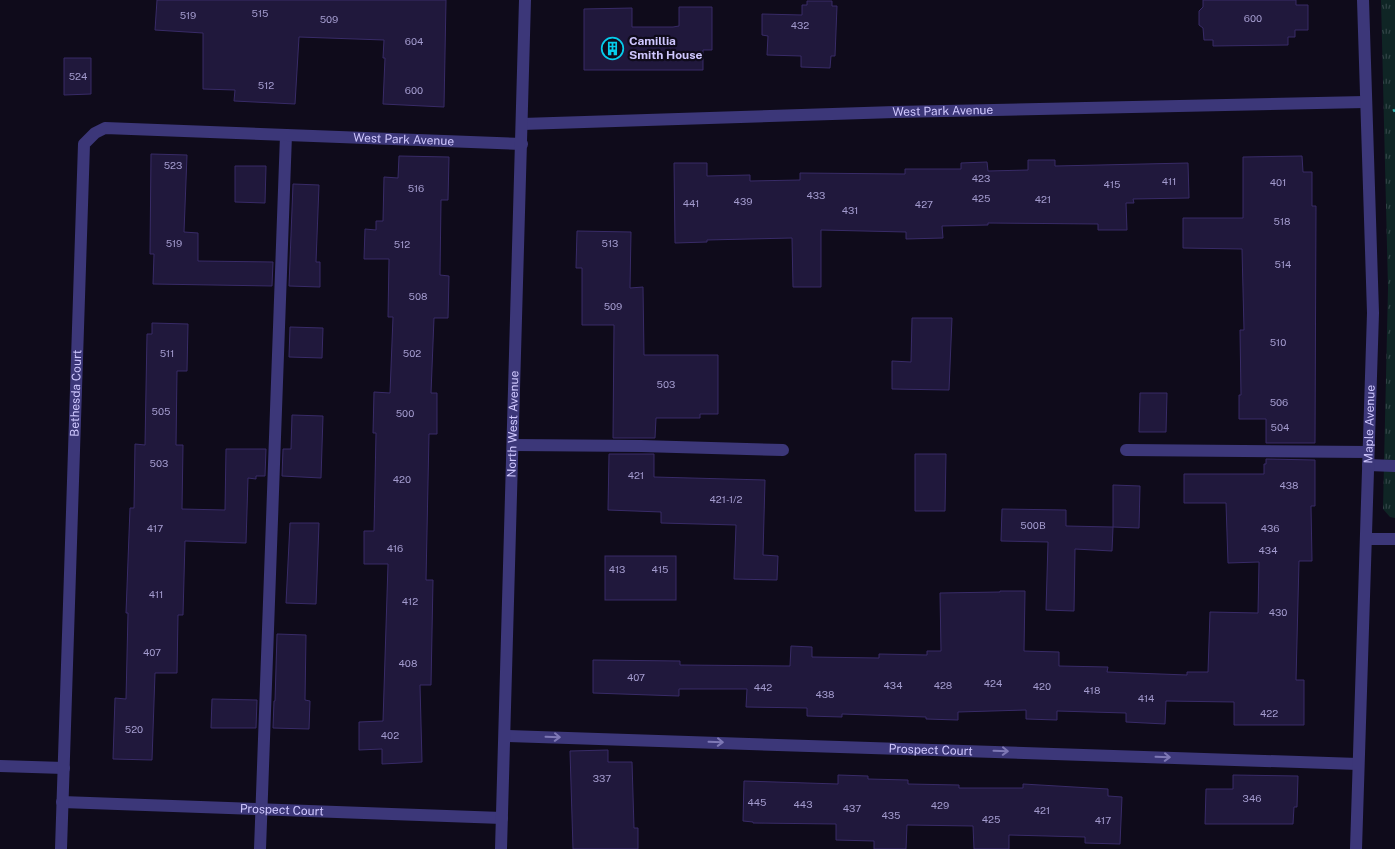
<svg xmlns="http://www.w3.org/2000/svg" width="1395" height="849" font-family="'Public Sans',sans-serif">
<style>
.grass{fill:url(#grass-tufts)}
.building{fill:#20183c;stroke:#382b67}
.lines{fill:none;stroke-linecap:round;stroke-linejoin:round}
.path{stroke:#2faaa6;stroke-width:3;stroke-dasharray:2.5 4;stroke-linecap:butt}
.service{stroke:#3c3779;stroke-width:12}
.minor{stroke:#3c3779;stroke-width:12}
.tertiary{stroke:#3c3779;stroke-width:12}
.oneway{stroke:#7e78b5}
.labels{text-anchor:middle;stroke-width:4.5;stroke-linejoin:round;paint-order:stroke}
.number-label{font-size:10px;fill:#a39bce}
.poi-label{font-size:12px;font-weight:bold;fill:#cfc7fe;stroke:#0f0b1b;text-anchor:start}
.street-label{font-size:12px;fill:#cfc7fe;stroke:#0f0b1b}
</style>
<defs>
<pattern id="grass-tufts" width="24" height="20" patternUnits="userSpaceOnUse" patternTransform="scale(1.25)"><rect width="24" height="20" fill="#0f2525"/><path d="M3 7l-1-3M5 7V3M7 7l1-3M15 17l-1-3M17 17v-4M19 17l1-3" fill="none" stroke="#314346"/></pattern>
</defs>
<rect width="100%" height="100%" fill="#0f0b1b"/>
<path class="grass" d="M1381,0h14v518l-5,-1 -7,-8 5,-221z"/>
<g class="building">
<path d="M157,0h289l-2,107 -61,-3 2,-46h-2l1,-18 -85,-3 -4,67 -61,-3 1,-11 -32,-1v-56l-48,-3z"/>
<path d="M1203,0h93v5h12v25h-13v7h-7v8l-75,1v-6h-9l-1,-12 -4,-3v-14l4,-4z"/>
<path d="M807,1h25v5h5l-2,50h-4l-1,12 -29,-1v-11l-34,-1 1,-19 -6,-1v-21l40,1v-10h5z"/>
<path d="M679,7h33v43h-9v20h-119v-61l48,-1v19h41l6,-1z"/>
<path d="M64,58h27v36l-27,1z"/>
<path d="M151,154l36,1 -3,77 14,1v28l75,1 -1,24 -119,-2 1,-30h-4z"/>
<path d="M399,156l50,1 -1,43h-7l-1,75 9,1 -1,42h-14l-3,75h6v41h-8l-3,146h7l-2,105h-11l2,77 -40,2v-15l-23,1v-28l24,-1 5,-157h-24v-33h10l2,-98h-3l1,-41 16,1 3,-76h-5l1,-58h-25l1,-30 11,1v-9h7l1,-44 14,1z"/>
<path d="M1302,156l1,16h9v34h4l-1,237h-49v-24h-27v-24h2l-1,-65h4l-2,-81 -59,-1v-30h60v-61z"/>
<path d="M1028,160h27v6l133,-3 1,35 -56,1 1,4h-8l1,27h-29v-6l-110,-1v2l-46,1 1,12 -37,1v-7l-85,-2v57h-28l-1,-49 -85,2v2l-32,1 -1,-80h33v13l43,-1v6l50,-1v-7l105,1v-5h56v-6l26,-1 1,9 40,-1z"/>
<path d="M235,166h31l-1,37 -30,-1z"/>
<path d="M293,184l26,1 -3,77h4v25l-31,-1z"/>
<path d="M577,231l54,1 -1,56 13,-1 1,68h74v59h-18v4h-44l-1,20h-42l1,-113h-32v-57h-6z"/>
<path d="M912,318h40l-3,72 -57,-1v-28l19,1z"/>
<path d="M152,323l36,1 -1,47h-10l-1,74h7l-1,64 43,1 1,-61h40l-1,27h-9v3l-8,-1 -2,65 -61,-2 -2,74h-5l-1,58h-22l-3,87 -39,-1 2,-61 11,1 2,-86h-2l4,-105h4l1,-64 10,1 2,-111h5z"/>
<path d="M290,327l33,1 -1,30 -33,-1z"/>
<path d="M1140,393h27l-1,39h-27z"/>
<path d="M292,415l31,1 -2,62 -39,-2 1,-27h8z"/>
<path d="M609,454h45v23l111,3 -2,75 15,1 -1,24 -43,-1 2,-54 -75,-2v-11l-53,-2z"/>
<path d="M915,454h31l-1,57h-30z"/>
<path d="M1266,459l49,1v46h-4l1,55h-13l-3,119h8v45h-70v-23l-68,-1 -1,23 -39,-2v-9l-69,-2v9l-31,-1v-9l-68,2v8l-32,-1v-2l-84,-3v3l-35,-1v-8l-61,-1 1,-18h-68v7l-86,-3v-33l87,1v4l110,1 1,-20 21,1v10l67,1v-4l48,1v-4h14l-1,-58 60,-1v-1h25l-1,60 35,1v14l49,1 -1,5 80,3v-3h21l2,-60 48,1 1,-51 -31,1 -2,-60h-42v-29h80v-10h2z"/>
<path d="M1113,485l27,1 -1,42 -26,-1z"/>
<path d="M1002,509l64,1v16l47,1 -1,24 -37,-2 -1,62 -28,-1 2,-68 -47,-1z"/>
<path d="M290,523h29l-3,81 -30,-1z"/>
<rect x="605" y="556" width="71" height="44"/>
<path d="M277,634l29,1 -1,65 5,1 -1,28 -36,-1 1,-27h1z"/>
<path d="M212,699l45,1 -1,28h-45z"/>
<path d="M608,750v12h24l2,66h4v21h-65l-3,-98z"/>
<path d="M838,775l30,1v3l40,1v4l51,1v3h64v-4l85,5v7l14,1 -2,47 -35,-1v-6l-76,-2v14h-35l-1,-23 -66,-1 -1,24h-32v-8l-38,-1v-16l-83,-1v-1l-10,-1 1,-40 94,3z"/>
<path d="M1233,775l65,1 -1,31h-3l-1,17h-88l1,-35h27z"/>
</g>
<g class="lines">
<path class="path" d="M1393,111l2,-1"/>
<g class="service">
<path d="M513,445l128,1 142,4"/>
<path d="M1126,450l242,2"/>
<path d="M1368,465l27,1"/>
<path d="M260,849l26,-714"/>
</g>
<g class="minor">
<path id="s1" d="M522,124l373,-12 470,-10"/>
<path d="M1366,539h29"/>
<path id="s2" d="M505,736l853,28"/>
<path d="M0,766l64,2"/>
<path id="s3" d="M62,802l440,16"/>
<path id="s4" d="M61,849l23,-705 11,-11 10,-5 417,16"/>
<path id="s5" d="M1356,849l17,-536 -10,-313"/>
</g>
<path class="tertiary" id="s6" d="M501,849l24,-849"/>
</g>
<defs><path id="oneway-shaft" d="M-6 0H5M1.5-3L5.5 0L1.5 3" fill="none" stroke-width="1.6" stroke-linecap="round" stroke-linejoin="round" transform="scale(1.25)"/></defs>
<g class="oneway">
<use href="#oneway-shaft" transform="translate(553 737) rotate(2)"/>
<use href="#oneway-shaft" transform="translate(716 742) rotate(2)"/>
<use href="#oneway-shaft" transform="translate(1001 751) rotate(2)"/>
<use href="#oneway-shaft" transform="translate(1163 757) rotate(2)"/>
</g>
<defs>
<symbol id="building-ring" viewBox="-11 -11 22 22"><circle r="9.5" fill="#0f0b1b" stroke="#06cdeb" stroke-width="1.5"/><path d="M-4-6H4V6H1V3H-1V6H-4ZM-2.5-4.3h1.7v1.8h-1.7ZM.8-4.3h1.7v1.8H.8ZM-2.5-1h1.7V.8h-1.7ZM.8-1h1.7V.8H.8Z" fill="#06cdeb"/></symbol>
</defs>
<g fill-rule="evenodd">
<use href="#building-ring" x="600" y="36" width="25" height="25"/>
</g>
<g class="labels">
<g class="number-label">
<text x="260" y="17">515</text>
<text x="188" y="19">519</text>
<text x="1253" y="22">600</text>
<text x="329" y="23">509</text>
<text x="800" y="29">432</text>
<text x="414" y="45">604</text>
<text x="78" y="80">524</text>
<text x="266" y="89">512</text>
<text x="414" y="94">600</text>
<text x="173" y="169">523</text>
<text x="981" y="182">423</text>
<text x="1169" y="185">411</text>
<text x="1278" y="186">401</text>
<text x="1112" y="188">415</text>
<text x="416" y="192">516</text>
<text x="816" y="199">433</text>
<text x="981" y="202">425</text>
<text x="1043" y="203">421</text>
<text x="743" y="205">439</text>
<text x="691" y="207">441</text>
<text x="924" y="208">427</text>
<text x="850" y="214">431</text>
<text x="1282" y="225">518</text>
<text x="174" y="247">519</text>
<text x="610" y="247">513</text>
<text x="402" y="248">512</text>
<text x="1283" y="268">514</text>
<text x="418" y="300">508</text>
<text x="613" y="310">509</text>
<text x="1278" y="346">510</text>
<text x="167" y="357">511</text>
<text x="412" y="357">502</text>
<text x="666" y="388">503</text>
<text x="1279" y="406">506</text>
<text x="161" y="415">505</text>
<text x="405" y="417">500</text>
<text x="1280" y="431">504</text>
<text x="159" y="467">503</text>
<text x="636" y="479">421</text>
<text x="402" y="483">420</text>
<text x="1289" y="489">438</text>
<text x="726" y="503">421-1/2</text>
<text x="1033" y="529">500B</text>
<text x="155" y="532">417</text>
<text x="1270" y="532">436</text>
<text x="395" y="552">416</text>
<text x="1268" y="554">434</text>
<text x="617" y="573">413</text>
<text x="660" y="573">415</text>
<text x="156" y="598">411</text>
<text x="410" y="605">412</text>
<text x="1278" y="616">430</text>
<text x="152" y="656">407</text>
<text x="408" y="667">408</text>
<text x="636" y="681">407</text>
<text x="993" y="687">424</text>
<text x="893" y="689">434</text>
<text x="943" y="689">428</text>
<text x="1042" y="690">420</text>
<text x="763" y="691">442</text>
<text x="1092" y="694">418</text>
<text x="825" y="698">438</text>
<text x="1146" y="702">414</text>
<text x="1269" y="717">422</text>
<text x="134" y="733">520</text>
<text x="390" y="739">402</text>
<text x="602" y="782">337</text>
<text x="1252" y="802">346</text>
<text x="757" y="806">445</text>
<text x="803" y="808">443</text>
<text x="940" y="809">429</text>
<text x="852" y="812">437</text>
<text x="1042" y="814">421</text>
<text x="891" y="819">435</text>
<text x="991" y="823">425</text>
<text x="1103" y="824">417</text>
</g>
<g class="poi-label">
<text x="629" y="45">Camillia<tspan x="629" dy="14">Smith House</tspan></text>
</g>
<g class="street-label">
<text dy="4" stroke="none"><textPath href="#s1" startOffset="421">West Park Avenue</textPath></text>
<text dy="4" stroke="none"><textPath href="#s4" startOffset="1031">West Park Avenue</textPath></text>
<text dy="4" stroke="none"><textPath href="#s4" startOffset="456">Bethesda Court</textPath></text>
<text dy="4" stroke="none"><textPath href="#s5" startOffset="425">Maple Avenue</textPath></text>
<text dy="4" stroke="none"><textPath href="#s6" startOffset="425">North West Avenue</textPath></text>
<text dy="4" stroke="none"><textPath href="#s2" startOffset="426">Prospect Court</textPath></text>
<text dy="4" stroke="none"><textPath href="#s3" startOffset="220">Prospect Court</textPath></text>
</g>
</g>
</svg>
